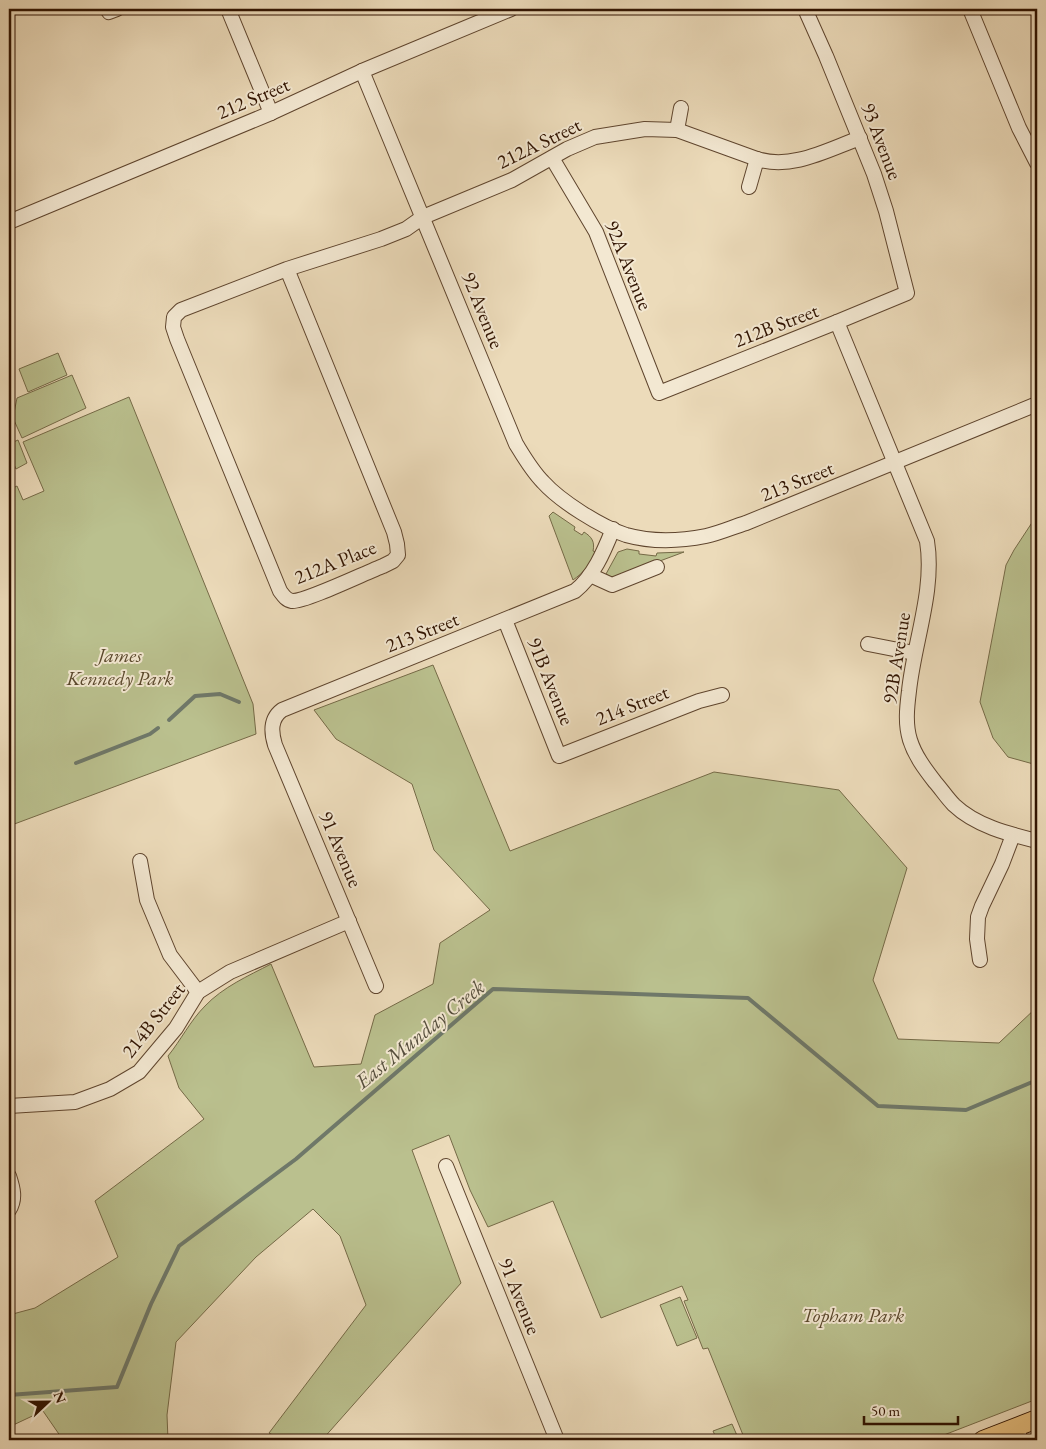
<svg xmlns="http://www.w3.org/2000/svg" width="1046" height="1449" font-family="'EB Garamond',serif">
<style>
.green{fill:#bac08e;stroke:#756a47}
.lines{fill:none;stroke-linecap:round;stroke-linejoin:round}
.stream{stroke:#6f7869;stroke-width:4}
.minor-casing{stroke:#5f452e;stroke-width:16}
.major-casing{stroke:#301300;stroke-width:20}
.minor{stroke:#f3e8d2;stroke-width:14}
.major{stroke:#e6be7d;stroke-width:18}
.labels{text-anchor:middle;stroke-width:4;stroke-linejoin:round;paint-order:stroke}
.street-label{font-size:20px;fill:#301300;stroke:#f3e8d2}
.park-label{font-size:20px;font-style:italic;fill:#59472b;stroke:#f3e8d2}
.water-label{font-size:21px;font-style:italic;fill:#554e3d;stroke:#f3e8d2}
</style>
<rect width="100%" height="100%" fill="#ecdbba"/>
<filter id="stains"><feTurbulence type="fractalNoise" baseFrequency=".004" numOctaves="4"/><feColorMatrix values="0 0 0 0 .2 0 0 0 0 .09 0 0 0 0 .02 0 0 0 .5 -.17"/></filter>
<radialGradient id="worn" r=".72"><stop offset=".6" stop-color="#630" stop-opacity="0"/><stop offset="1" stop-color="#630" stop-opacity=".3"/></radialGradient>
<g class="green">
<path d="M58,353l9,22 -39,17 -9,-23z"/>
<path d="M72,375l14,33 -64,30 -9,-20 4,-20z"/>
<path d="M129,397l124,307 3,30 -247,92v-336l8,-4 6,14 21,-9 -21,-49z"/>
<path d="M18,440l9,23 -11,6 -7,-16v-9z"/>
<path d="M553,512l22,15 -1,3 8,5 2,-3c8,5 11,10 9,19l3,1c-5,12 -13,21 -23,28l-24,-64z"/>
<path d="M1037,515v250l-29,-8 -15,-19 -13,-36 26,-137 8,-15z"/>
<path d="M627,549l12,2v3l17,2 1,-3 27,-1 -67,25h-6l-5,-3 12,-22z"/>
<path d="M433,665l77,186 204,-79 125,18 68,78 -34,112 25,59 101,4 38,-36v392l-106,41h-186l-37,-92 -5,1 -19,-48 4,-1 -6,-14 -81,32 -48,-117 -65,26 -18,-37 -21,-55 -37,15 49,133 -139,157h-40l-13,-7 97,-128 -26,-69 -27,-27 -57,48 -80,85 -9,73 1,25h-105l-20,-29 -34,16v-112l26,-7 83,-51 -23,-56 109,-82 -25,-31 -11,-32c13,-16 22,-35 37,-50 18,-19 43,-30 66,-42l43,103 47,-3 14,-49 58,-31 7,-41 50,-33 -56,-60 -22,-66 -76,-45 -22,-29z"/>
<path d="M680,1297l17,41 -20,8 -17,-41z"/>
<path d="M732,1424l7,16h-22l-4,-9z"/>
</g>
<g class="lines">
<g class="stream">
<path d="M169,720l26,-24 25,-2 19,8"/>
<path d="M76,763l74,-29 8,-6"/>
<path d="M9,1395l108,-8 34,-83 28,-58 117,-87 197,-170 255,9 130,108 88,4 71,-30"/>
</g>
<defs>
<g id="minor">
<path d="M107,9l2,3 8,-3"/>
<path d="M228,9l43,104"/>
<path d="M970,9l49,119 18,35"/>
<path d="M362,71l154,373c8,13 16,27 27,38 17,19 58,45 83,53 25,7 55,6 80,1 14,-3 27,-9 40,-13l291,-119"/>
<path d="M677,130l4,-22"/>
<path d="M552,158l44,74 63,161 178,-71 70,-29 -21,-82 -12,-37 -48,-118 -21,-47"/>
<path d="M749,187l8,-28"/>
<path d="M9,222l262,-109 91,-42 149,-62"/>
<path d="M287,269l107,263 3,12 1,11 -5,6 -10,5c-16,6 -78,36 -91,35 -6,-1 -9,-6 -12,-10l-103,-252 -4,-12 1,-10 7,-7 106,-41 94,-30 25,-10 17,-12 89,-37 55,-31 28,-12 50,-8 32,1 80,29c35,11 70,-9 103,-21"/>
<path d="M837,322l90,219c8,49 -13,101 -18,150 -2,16 -4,33 1,49 5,16 15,29 25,42 7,8 12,16 19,23 22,21 55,29 83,36"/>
<path d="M590,575l22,10 45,-18"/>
<path d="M505,620l54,136 140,-55 23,-6"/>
<path d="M868,644l46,9"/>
<path d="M140,861l7,39 23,55 28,37"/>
<path d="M980,960l-3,-21 1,-22 4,-11 20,-42 11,-29"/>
<path d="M376,986l-101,-241c-4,-13 -5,-26 7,-35l293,-119c19,-15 29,-40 38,-62"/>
<path d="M9,1106l66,-4 35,-13 29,-17 37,-44 22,-36 32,-20 119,-51"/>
<path d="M446,1166l111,274"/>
<path d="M9,1176c4,12 7,23 0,34"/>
<path d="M1016,1427l5,13"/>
</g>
<path id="major" d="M983,1440l54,-21"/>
</defs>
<use href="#minor" class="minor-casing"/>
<use href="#major" class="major-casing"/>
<use href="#minor" class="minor"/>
<use href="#major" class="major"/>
</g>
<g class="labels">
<g class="street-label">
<text transform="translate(253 98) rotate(-23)" y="7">212 Street</text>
<text transform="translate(882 141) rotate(69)" y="7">93 Avenue</text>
<text transform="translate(539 143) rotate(-26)" y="7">212A Street</text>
<text transform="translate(629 265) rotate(68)" y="7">92A Avenue</text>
<text transform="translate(483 310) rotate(68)" y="7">92 Avenue</text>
<text transform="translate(776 325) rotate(-21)" y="7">212B Street</text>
<text transform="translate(797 481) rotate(-22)" y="7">213 Street</text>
<text transform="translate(335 562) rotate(-22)" y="7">212A Place</text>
<text transform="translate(422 632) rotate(-22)" y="7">213 Street</text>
<text transform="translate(896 658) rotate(-81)" y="7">92B Avenue</text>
<text transform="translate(551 681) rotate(68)" y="7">91B Avenue</text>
<text transform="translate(632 705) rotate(-22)" y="7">214 Street</text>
<text transform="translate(341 849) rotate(67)" y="7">91 Avenue</text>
<text transform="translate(153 1020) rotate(-52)" y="7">214B Street</text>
<text transform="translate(520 1296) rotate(68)" y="7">91 Avenue</text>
</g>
<g class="park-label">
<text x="120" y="662">James<tspan x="120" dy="23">Kennedy Park</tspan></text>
<text x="853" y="1322">Topham Park</text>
</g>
<g class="water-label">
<text transform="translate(420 1034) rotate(-39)" y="7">East Munday Creek</text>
</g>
</g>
<rect width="1046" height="1449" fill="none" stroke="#ecdbba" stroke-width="30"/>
<rect x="10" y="10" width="1026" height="1429" fill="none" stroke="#301300" stroke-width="2.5"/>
<rect x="15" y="15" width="1016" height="1419" fill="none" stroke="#301300"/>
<g transform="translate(48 1402) rotate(68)" stroke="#f3e8d2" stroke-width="4" paint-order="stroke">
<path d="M0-4L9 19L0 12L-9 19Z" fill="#301300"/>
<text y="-8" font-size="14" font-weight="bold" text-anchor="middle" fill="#301300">N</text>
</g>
<path d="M864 1416v8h94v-8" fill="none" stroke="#301300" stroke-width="2.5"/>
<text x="871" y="1416" font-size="15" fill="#301300" stroke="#f3e8d2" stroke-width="4" paint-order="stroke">50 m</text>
<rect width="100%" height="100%" filter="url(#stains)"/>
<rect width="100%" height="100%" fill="url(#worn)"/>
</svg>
